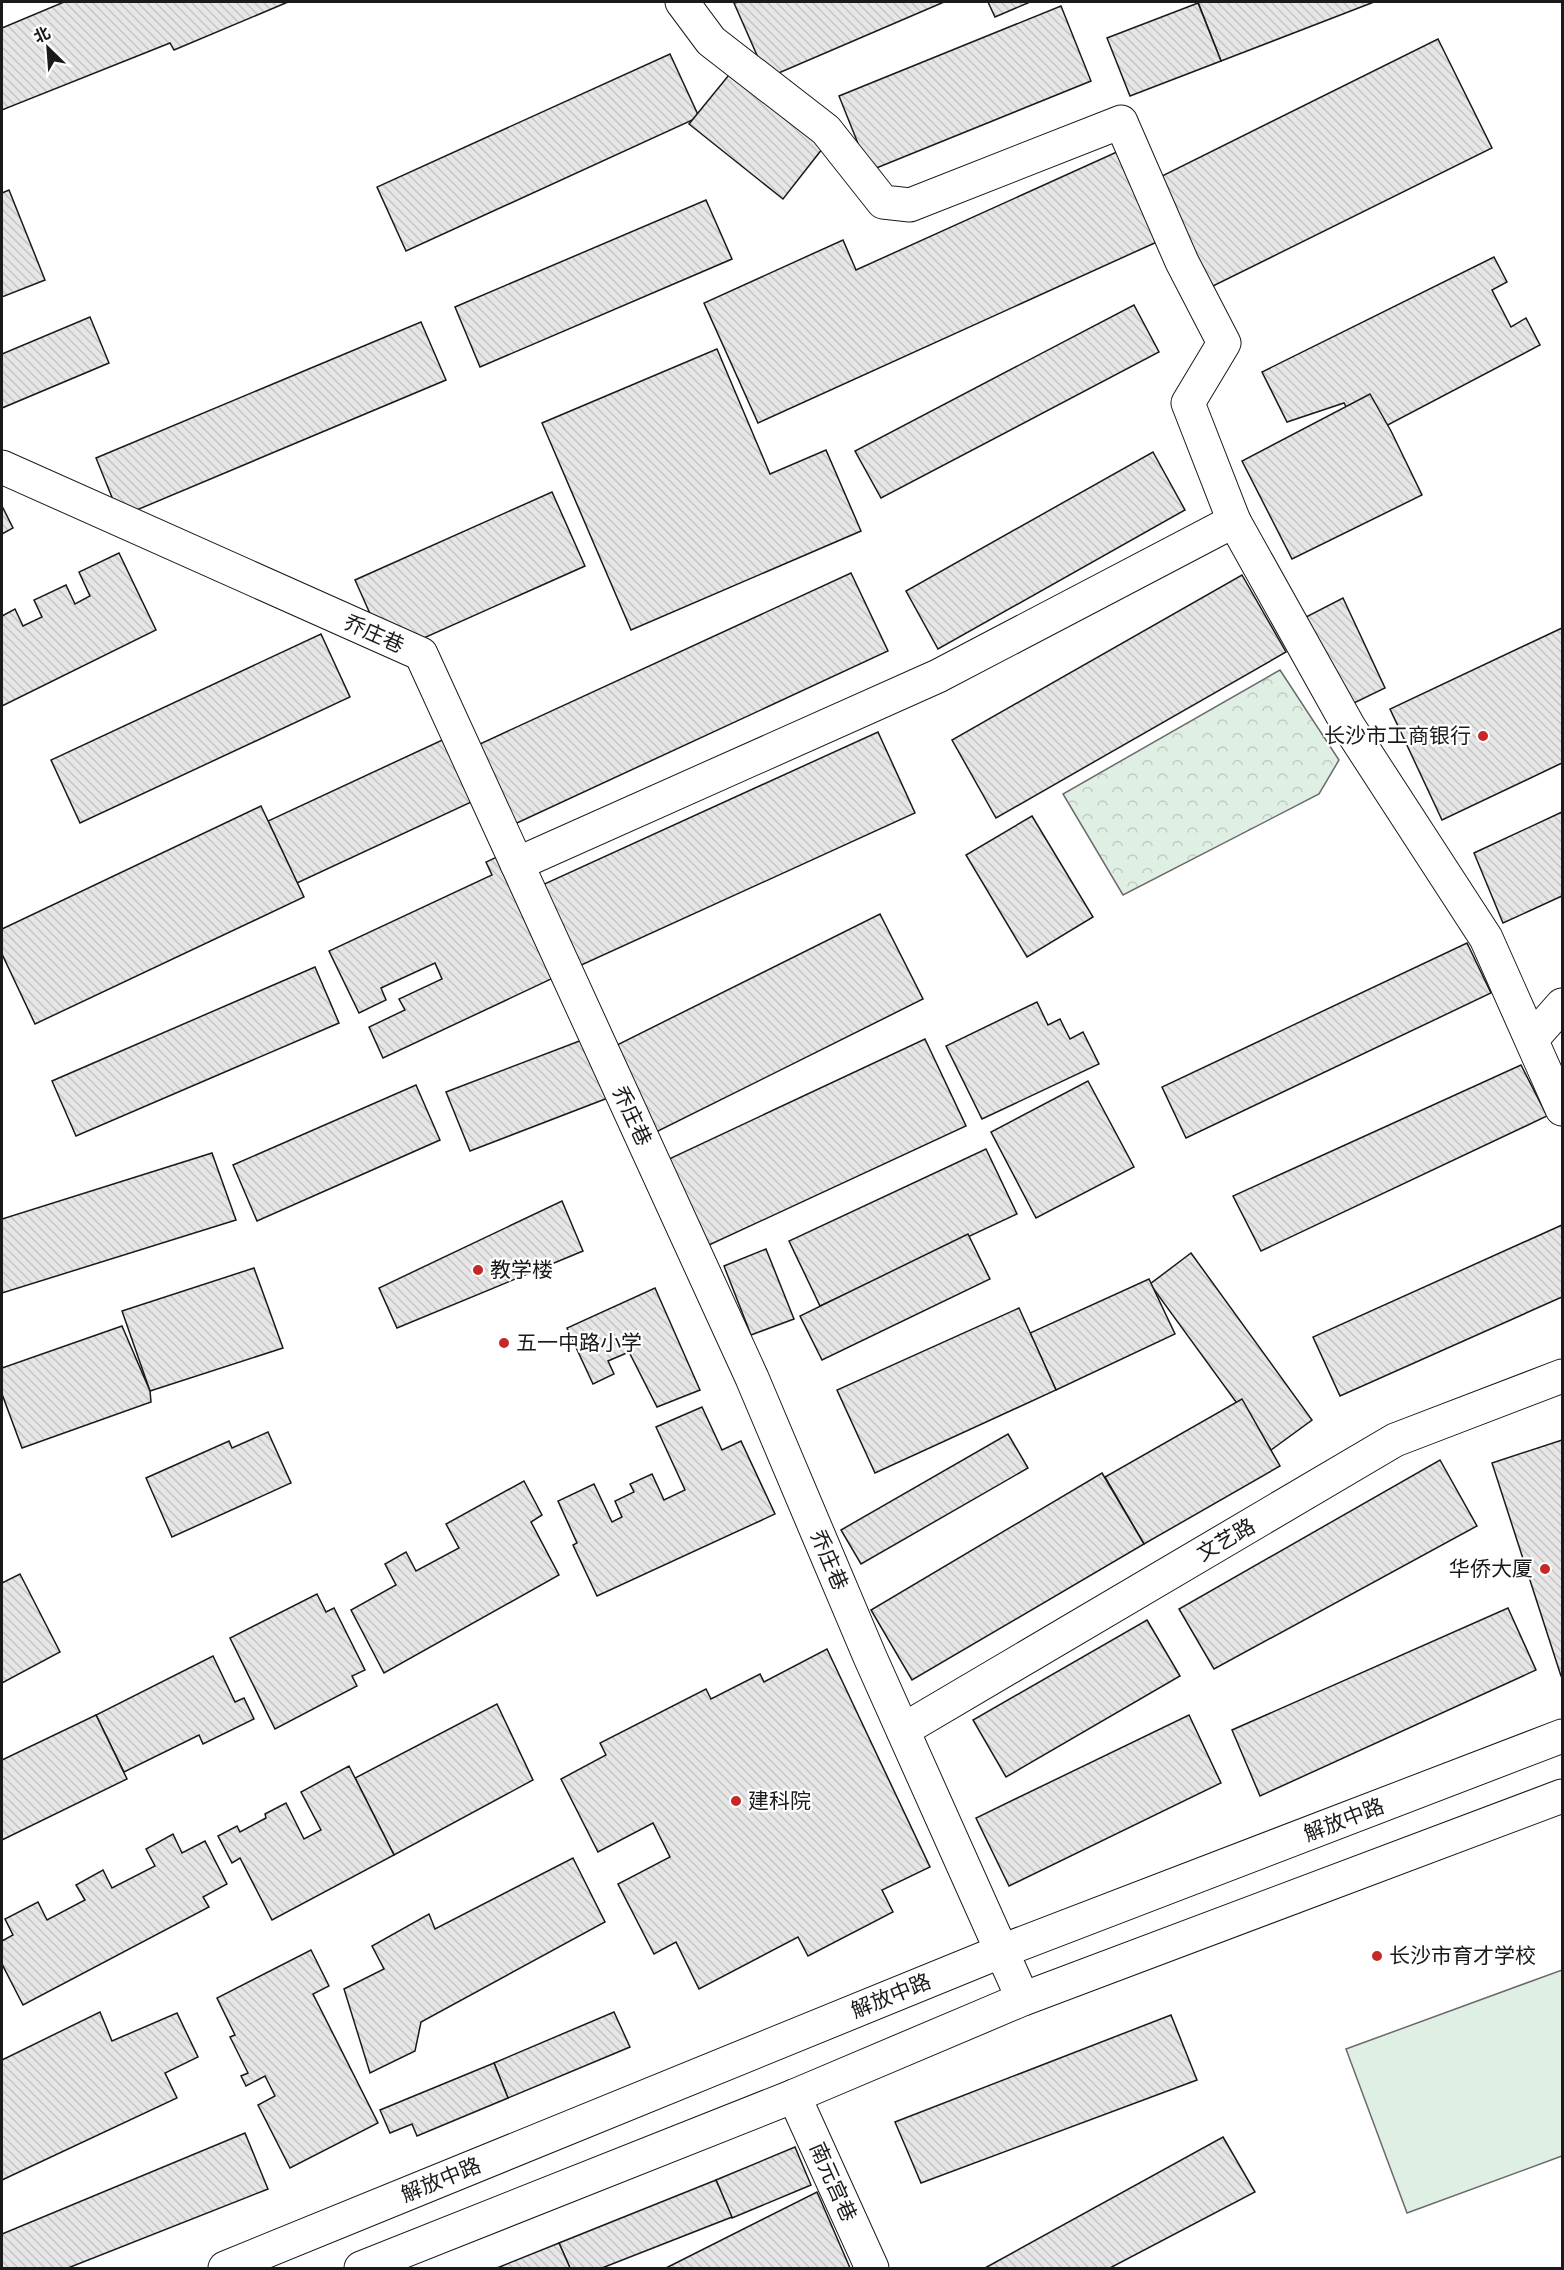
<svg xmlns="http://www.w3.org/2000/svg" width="1564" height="2270" font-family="'Open Sans','Noto Sans SC',sans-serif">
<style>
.grass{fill:#e0efe3;stroke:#6a6a6a;stroke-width:1.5}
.forest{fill:url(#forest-crowns);stroke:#6a6a6a;stroke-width:1.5}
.building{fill:url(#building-back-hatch);stroke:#1a1a1a;stroke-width:1.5}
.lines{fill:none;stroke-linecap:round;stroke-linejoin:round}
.street-casing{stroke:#1a1a1a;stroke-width:35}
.secondary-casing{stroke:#1a1a1a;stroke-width:35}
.street{stroke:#fff;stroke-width:33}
.secondary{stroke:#fff;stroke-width:33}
.poi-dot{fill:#c62828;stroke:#fff;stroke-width:2}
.labels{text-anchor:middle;stroke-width:4.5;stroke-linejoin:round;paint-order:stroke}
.street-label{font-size:21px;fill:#1a1a1a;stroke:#fff}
.poi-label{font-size:21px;fill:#1a1a1a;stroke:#fff;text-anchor:start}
</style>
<defs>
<pattern id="forest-crowns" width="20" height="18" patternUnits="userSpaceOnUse" patternTransform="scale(1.5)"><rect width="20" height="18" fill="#e0efe3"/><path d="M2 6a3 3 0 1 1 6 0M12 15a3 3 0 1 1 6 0" fill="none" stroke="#c0ccc2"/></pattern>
<pattern id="building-back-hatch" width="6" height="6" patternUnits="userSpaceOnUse" patternTransform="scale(1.5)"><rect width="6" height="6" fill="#e6e6e6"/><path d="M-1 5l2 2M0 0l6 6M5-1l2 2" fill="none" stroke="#c5c5c5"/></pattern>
</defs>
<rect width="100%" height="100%" fill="#fff"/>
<path class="grass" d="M1562,1970v186l-155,57 -61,-164z"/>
<path class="forest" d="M1280,670l59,90 -20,34 -196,101 -60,-101z"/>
<g class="building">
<path d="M64,2h224l-114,48 -4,-7 -168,67v-82z"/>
<path d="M739,2h205l-177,76 -33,-75z"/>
<path d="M988,2h42l-35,15z"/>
<path d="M1198,2h176l-153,59z"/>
<path d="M1198,3l23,58 -91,35 -23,-58z"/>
<path d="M1061,6l30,75 -222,90 -30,-75z"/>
<path d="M1438,39l54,109 -281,139 -53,-109z"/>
<path d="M670,54l29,63 -293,134 -29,-64z"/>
<path d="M733,70l93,74 -43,55 -94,-75z"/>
<path d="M1119,151l40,90 -401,182 -54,-120 139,-63 13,30z"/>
<path d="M9,190l36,90 -43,17v-104z"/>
<path d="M706,200l26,59 -252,108 -25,-60z"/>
<path d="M1494,257l13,25 -15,8 19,37 15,-9 14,27 -177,93 -19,-35 -57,19 -25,-50z"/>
<path d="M1134,305l25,47 -278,146 -26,-47z"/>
<path d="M90,317l19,46 -107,45v-54z"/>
<path d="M421,322l25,58 -326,137 -24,-59z"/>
<path d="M717,349l53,125 56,-24 35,81 -230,99 -89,-207z"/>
<path d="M1370,394l21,37 31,64 -130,64 -50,-98z"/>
<path d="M1153,452l32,58 -247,139 -32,-58z"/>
<path d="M552,492l33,74 -197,88 -33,-74z"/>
<path d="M2,506l11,22 -11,6z"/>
<path d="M119,553l37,77 -154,76v-90l13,-7 8,17 19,-9 -8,-17 32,-15 9,19 15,-8 -11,-24z"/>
<path d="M851,573l37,78 -382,177 -37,-79z"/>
<path d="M1242,575l44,77 -290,166 -44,-78z"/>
<path d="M1343,598l42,90 -33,16 -46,-87z"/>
<path d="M1562,628v135l-120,57 -52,-111z"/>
<path d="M321,634l29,63 -270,126 -29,-63z"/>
<path d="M878,732l37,81 -349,159 -37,-81z"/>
<path d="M451,736l29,62 -183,85 -29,-62z"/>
<path d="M261,806l43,91 -269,127 -33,-70v-25z"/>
<path d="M1562,812v84l-59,27 -29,-70z"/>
<path d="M1032,816l61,101 -66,40 -61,-102z"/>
<path d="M510,851l56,121 -183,86 -14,-31 36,-17 -6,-11 43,-20 -7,-16 -54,25 5,12 -27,13 -30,-62 163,-76 -6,-13z"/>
<path d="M880,914l43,85 -283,141 -43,-85z"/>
<path d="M1467,943l24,50 -305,145 -24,-51z"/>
<path d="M315,967l24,56 -263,113 -24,-55z"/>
<path d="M1037,1002l11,23 12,-6 10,20 13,-7 16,32 -117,55 -36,-73z"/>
<path d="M590,1037l23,59 -143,55 -24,-59z"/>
<path d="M925,1039l41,87 -257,119 -40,-86z"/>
<path d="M1521,1065l26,51 -286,135 -28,-55z"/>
<path d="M1088,1081l46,86 -98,51 -45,-86z"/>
<path d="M416,1085l24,55 -183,81 -24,-56z"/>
<path d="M986,1149l31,65 -197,92 -31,-65z"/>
<path d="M212,1153l24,67 -234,73v-74z"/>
<path d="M562,1201l21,50 -186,77 -18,-40z"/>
<path d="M1562,1225v72l-222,99 -27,-59z"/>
<path d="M968,1234l22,45 -168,81 -22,-44z"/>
<path d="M766,1249l28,70 -43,16 -27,-69z"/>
<path d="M1191,1253l121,167 -41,30 -121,-166z"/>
<path d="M254,1268l29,80 -133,43 -28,-80z"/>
<path d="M1149,1279l26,55 -119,56 -26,-57z"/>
<path d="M655,1288l45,102 -43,17 -28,-55 -21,9 6,13 -21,10 -26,-56z"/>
<path d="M1019,1308l37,82 -181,83 -38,-83z"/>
<path d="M122,1326l28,65 1,11 -129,46 -20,-54v-26z"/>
<path d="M1242,1399l38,67 -136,78 -39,-67z"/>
<path d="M702,1407l20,43 19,-9 34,73 -178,82 -24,-51 4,-2 -19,-42 36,-17 18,38 10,-5 -7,-16 19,-9 -4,-8 22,-10 12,26 21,-10 -29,-63z"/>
<path d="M268,1432l23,51 -119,54 -26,-59 83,-37 3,7z"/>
<path d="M1008,1434l20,34 -167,96 -20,-34z"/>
<path d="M1562,1440v236h-1l-69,-213z"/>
<path d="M1440,1460l37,66 -263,143 -35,-60z"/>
<path d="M1102,1473l42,71 -232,136 -41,-70z"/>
<path d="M524,1481l18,34 -11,7 28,53 -175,98 -33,-63 45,-25 -11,-21 21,-12 10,19 43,-23 -13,-24z"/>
<path d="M20,1574l40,78 -58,31v-100z"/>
<path d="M317,1594l9,18 8,-4 31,62 -13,6 5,10 -82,43 -45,-91z"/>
<path d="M1508,1608l28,62 -276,126 -28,-66z"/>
<path d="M1147,1620l33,56 -174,101 -33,-57z"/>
<path d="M827,1649l103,218 -48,23 11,22 -85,44 -10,-19 -99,52 -23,-47 -22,12 -36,-70 52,-27 -17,-34 -55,29 -37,-73 45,-24 -6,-12 106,-54 5,10 49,-25 4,8z"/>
<path d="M213,1656l22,46 9,-4 10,21 -51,25 -4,-9 -75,37 -28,-57z"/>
<path d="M497,1704l36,76 -139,75 -39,-77z"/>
<path d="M96,1715l31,64 -125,61v-80z"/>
<path d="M1189,1715l32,68 -212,103 -33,-68z"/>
<path d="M349,1766l45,89 -122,65 -32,-62 -8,5 -14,-27 19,-10 3,6 26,-14 -1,-4 21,-11 18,36 17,-9 -20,-38z"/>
<path d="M173,1834l9,19 23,-12 22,43 -24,13 6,10 -186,98 -21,-41v-23l11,-6 -8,-16 33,-17 9,18 38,-20 -9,-15 27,-15 9,18 43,-22 -9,-17z"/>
<path d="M573,1858l32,64 -184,100 -6,29 -45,22 -26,-84 40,-20 -12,-23 57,-32 6,15z"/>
<path d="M311,1950l18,36 -16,8 65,129 -88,45 -32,-63 17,-9 -10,-20 -19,10 -5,-10 7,-3 -18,-36 5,-2 -18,-37z"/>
<path d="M100,2012l12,29 65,-28 21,44 -33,16 12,25 -175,82v-120z"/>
<path d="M614,2012l16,35 -122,51 -14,-35z"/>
<path d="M1171,2015l26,65 -276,103 -26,-61z"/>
<path d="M494,2063l14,35 -91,38 -5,-12 -22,9 -10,-23z"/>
<path d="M245,2133l23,56 -200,79h-66v-34z"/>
<path d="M1223,2137l32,55 -145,76h-125z"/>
<path d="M795,2147l16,38 -79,33 -16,-38z"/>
<path d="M716,2180l16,37 -130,51h-32l-11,-25z"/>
<path d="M817,2192l33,76h-184z"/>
<path d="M559,2243l11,25h-73z"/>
</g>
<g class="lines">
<defs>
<g id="street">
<path d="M682,2l29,39 115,89 57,72 27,3 211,-83 61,140 42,81 -36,60 46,118"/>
<path d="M2,467l419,187 331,724 118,279 153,342"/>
<path d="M517,864l421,-188 296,-155 115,206 137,211 76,171"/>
<path d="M1532,1039l30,-34"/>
<path d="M903,1730l492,-290 167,-64"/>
<path d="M794,2096l78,172"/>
</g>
<g id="secondary">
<path d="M225,2268l777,-317 560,-215"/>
<path d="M361,2268l433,-172 229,-97 539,-203"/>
</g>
</defs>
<use href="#street" class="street-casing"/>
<use href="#secondary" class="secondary-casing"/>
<use href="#street" class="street"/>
<use href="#secondary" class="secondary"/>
</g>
<g class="poi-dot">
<circle cx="1483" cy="736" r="6"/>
<circle cx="478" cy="1270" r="6"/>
<circle cx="504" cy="1343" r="6"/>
<circle cx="1545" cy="1569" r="6"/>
<circle cx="736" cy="1801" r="6"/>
<circle cx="1377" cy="1956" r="6"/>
</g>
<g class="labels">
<g class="street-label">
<text transform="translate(374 634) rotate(24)" y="7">乔庄巷</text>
<text transform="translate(632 1116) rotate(65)" y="7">乔庄巷</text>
<text transform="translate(1226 1540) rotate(-30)" y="7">文艺路</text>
<text transform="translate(829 1560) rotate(67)" y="7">乔庄巷</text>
<text transform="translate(1344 1820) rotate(-21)" y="7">解放中路</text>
<text transform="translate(891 1996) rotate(-22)" y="7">解放中路</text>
<text transform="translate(441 2180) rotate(-22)" y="7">解放中路</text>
<text transform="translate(833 2182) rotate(66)" y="7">南元宫巷</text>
</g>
<g class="poi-label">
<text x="1471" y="743" text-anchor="end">长沙市工商银行</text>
<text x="490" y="1277">教学楼</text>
<text x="516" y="1350">五一中路小学</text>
<text x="1533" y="1576" text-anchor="end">华侨大厦</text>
<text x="748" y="1808">建科院</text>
<text x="1389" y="1963">长沙市育才学校</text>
</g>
</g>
<rect width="1564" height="2270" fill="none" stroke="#1a1a1a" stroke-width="6"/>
<g transform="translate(48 48) rotate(335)" stroke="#ffffff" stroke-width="4.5" paint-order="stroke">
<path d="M0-4.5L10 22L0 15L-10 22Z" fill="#1a1a1a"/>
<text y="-9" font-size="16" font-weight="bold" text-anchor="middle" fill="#1a1a1a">北</text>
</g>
</svg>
